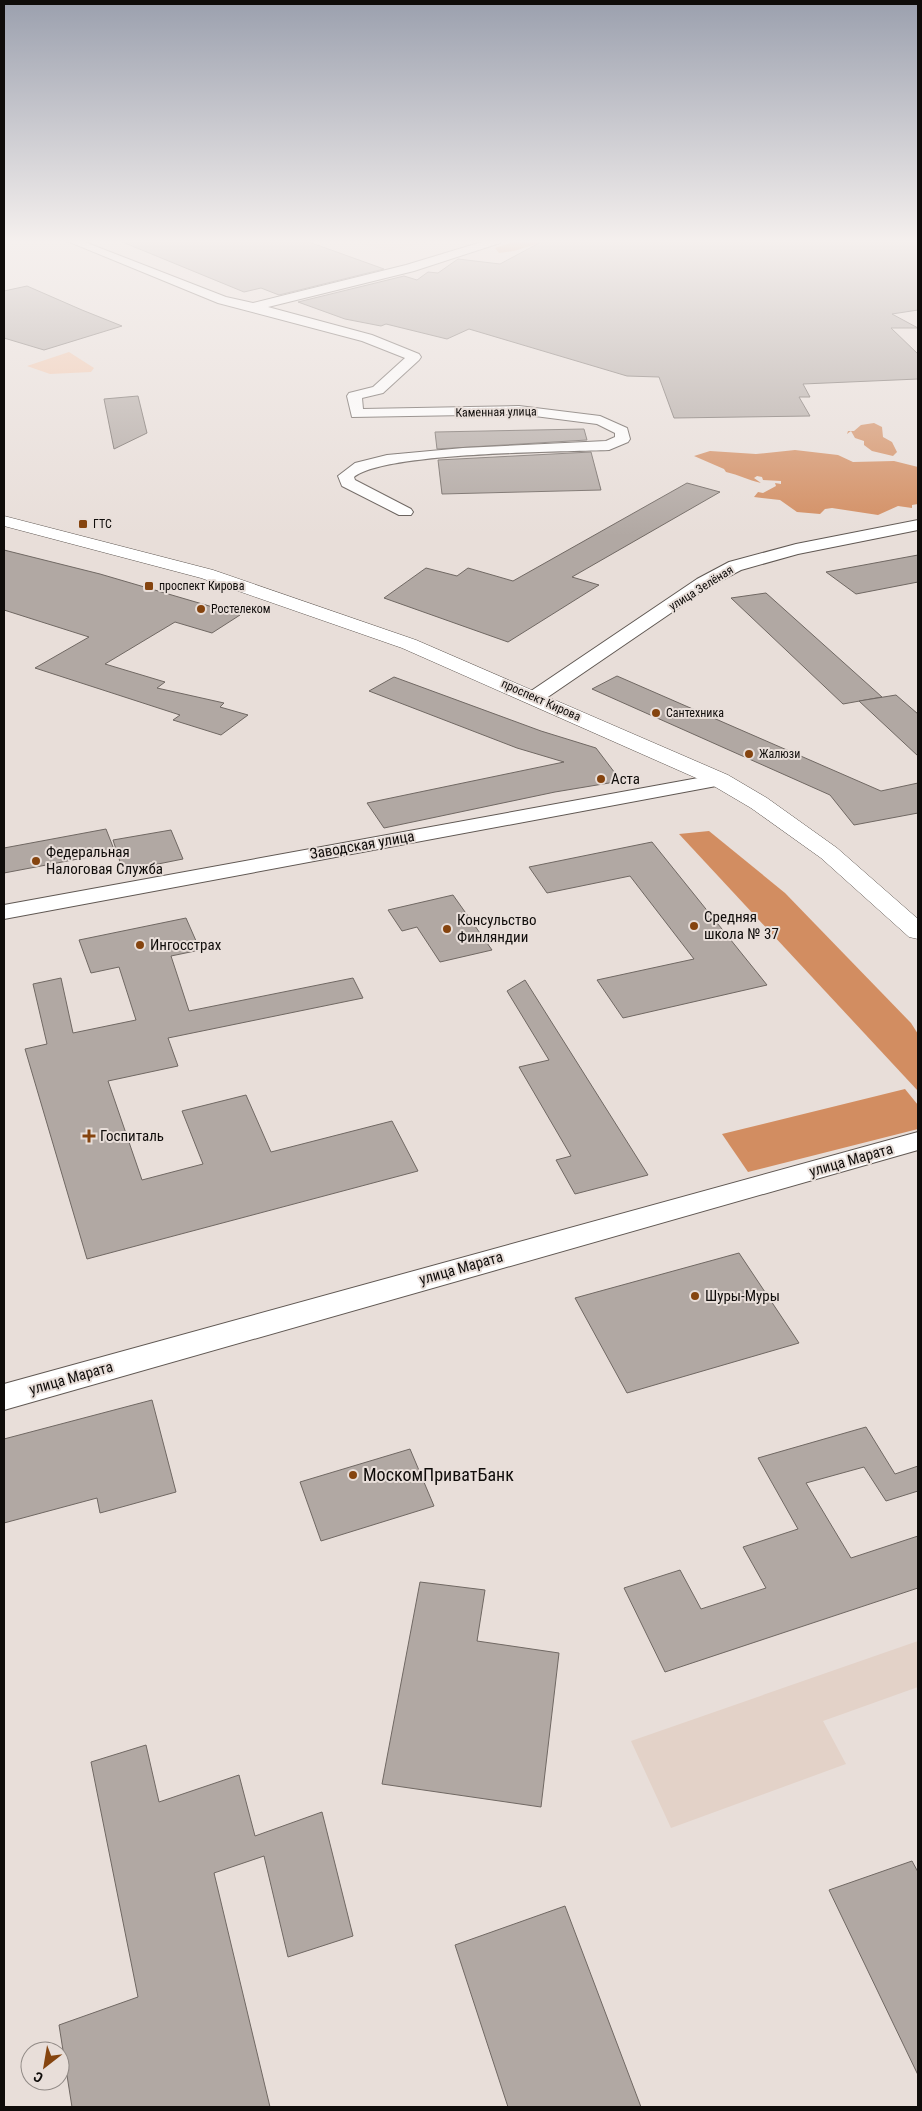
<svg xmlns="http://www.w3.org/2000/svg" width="922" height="2111" font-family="'Roboto Condensed',sans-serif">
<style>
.built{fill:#e3d2c8}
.green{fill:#f1c5aa}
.forest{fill:#d28d61}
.building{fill:#b1a8a3;stroke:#706863}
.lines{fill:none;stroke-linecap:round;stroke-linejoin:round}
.minor-casing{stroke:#605853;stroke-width:2}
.primary-casing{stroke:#605853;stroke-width:1}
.minor{fill:#fff;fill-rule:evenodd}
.primary{fill:#fff;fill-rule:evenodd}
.poi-dot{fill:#85440f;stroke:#e8ded9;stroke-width:2}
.labels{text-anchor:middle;stroke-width:4;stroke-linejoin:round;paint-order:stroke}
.far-street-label{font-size:12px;fill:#0f0c0a;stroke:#e8ded9}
.far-poi-label{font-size:12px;fill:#0f0c0a;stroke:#e8ded9;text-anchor:start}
.poi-label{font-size:15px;fill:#0f0c0a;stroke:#e8ded9;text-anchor:start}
.street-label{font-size:15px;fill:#0f0c0a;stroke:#e8ded9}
.near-poi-label{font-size:18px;fill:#0f0c0a;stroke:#e8ded9;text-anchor:start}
</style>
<rect width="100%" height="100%" fill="#e8ded9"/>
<g class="built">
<path d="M353,241h79l-41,10 -8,-1z"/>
<path d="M918,1641v46l-95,34 23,43 -175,64 -40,-87z"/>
</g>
<path class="green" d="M69,352l25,16 -3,4 -41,2 -23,-8z"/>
<g class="forest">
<path d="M516,241h30l-32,10 -15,2 -4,-5z"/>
<path d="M874,423l8,4 1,10 9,5 5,10 -4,4 -21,-5 -8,-6v-4l-9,-3 -4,-7 -4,3 1,-3h6l7,-6z"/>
<path d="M795,450l43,5 15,7 41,-1 24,6v37l-6,1v3l-14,-2 -20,9 -46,-7 -7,1 -5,5 -23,-2 -17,-12 -26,-3 4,-5 5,1 13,-7 -1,-3 6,1v-3l-18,-1 -1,-3 -5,-1 -3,2 7,5c-13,-3 -22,-8 -35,-11l-2,-3 -30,-13 16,-5 46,3z"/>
<path d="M709,831l76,62 126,130 7,11v57l-239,-257z"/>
<path d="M905,1089l13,16v24l-170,43 -26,-38z"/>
</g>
<g class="building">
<path d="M120,241h186l78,28 -105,26 -18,-7 -17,4z"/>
<path d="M543,241h375v69l-26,4 26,14h-27l27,26v25l-115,5 7,13h-11l11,19 -136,2 -15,-41 -32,-1 -158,-47 -22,10 -61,-15 -5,2 -36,-7 -47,-17 106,-26 13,4 11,-8 10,1 20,-14 42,5z"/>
<path d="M27,286l55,24 40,16 -78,24 -40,-12v-47z"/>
<path d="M138,396l9,37 -33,16 -10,-50z"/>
<path d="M584,429l3,11 -150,9 -2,-17z"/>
<path d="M591,452l10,38 -159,4 -4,-34z"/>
<path d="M687,483l33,9 -148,85 27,8 -91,57 -124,-44 42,-30 31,8 11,-8 45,13z"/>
<path d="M4,550l96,24 140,41 -28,18 -37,-11 -70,42 60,18 -8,6 67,15 -4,4 28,8 -27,20 -48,-15 7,-5 -145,-47 54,-31 -85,-27z"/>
<path d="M918,555v27l-62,12 -30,-22z"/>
<path d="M766,593l116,104 -39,7 -112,-106z"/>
<path d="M617,676l264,115 37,-8v30l-64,12 -24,-30 -238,-106z"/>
<path d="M394,677l147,54 55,17 25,33 -66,11 -171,36 -17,-25 197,-41 -47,-14 -148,-57z"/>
<path d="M896,695l22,19v42l-59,-55z"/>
<path d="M106,829l9,23 -111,21v-25z"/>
<path d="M171,830l12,29 -60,12 -10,-31z"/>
<path d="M652,842l115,143 -144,33 -26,-38 97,-21 -64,-83 -83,17 -18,-26z"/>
<path d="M453,895l39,55 -52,12 -23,-35 -15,4 -14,-21z"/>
<path d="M186,918l14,32 -29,6 18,55 164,-33 10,20 -195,40 10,28 -70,15 34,99 61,-16 -21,-53 64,-16 25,57 121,-31 26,50 -331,88 -62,-210 22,-5 -14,-60 28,-6 12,55 63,-13 -17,-53 -28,6 -12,-33z"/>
<path d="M525,980l123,195 -73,19 -19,-34 15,-4 -52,-89 30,-7 -42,-69z"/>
<path d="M739,1253l60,90 -172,50 -52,-95z"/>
<path d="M152,1400l24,92 -76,21 -3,-15 -93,25v-84z"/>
<path d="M866,1427l29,47 23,-8v25l-32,10 -22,-34 -58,16 45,75 67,-22v52l-253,84 -41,-84 56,-18 21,39 65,-21 -23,-41 55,-18 -40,-71z"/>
<path d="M410,1449l24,57 -113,35 -21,-59z"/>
<path d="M420,1582l65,8 -8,51 82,12 -18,154 -159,-23z"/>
<path d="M146,1745l13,57 80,-27 16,61 67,-24 31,124 -65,21 -24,-101 -50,17 56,234h-198l-13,-82 79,-28 -47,-235z"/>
<path d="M912,1861l6,11v203l-89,-185z"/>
<path d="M565,1906l76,201h-133l-53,-162z"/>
</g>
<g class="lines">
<defs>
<g id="minor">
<path d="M67,241h15l144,56 27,6 153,-38 79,-24h16l-1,2 -86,28 -146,36 104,28 47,19 2,3 -2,3 -36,33 -21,5 1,11 156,-3 81,10 27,12 3,11 -2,3 -19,8c-48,2 -224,2 -255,27l1,3 56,29 2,3 -2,3h-12l-57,-29 -4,-10 17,-13 32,-8 76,-7 143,-7 9,-4v-4l-18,-9 -78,-10 -167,3 -5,-21 2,-3 24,-6 32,-29 -43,-17 -144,-38z"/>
<path d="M918,520v10l-120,24 -57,16 -32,17 -167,114h-14l-3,-4 3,-4 169,-114 32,-17 67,-18z"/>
<path d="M720,774l7,2 4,4 -4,4 -723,135v-14z"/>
<path d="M918,1132v18l-914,260v-26z"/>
</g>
<path id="primary" d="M4,516l209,54 203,70 312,135 39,23 70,50 81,71v20l-9,-2 -88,-79 -70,-50 -39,-23 -310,-137 -201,-70 -197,-52z"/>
</defs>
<use href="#minor" class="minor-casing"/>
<use href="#primary" class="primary-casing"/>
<use href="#minor" class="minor"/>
<use href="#primary" class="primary"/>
</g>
<linearGradient id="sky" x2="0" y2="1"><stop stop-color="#9ba0ae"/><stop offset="0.45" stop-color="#f5f0ee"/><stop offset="1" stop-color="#f5f0ee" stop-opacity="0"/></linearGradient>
<rect width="922" height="536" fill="url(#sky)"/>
<g class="poi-dot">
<rect x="78" y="519" width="10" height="10" rx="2.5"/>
<rect x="144" y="581" width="10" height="10" rx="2.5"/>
<circle cx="201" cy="609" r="5"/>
<circle cx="656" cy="713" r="5"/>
<circle cx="749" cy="754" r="5"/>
<circle cx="601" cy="779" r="5"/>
<circle cx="36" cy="861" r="5"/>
<circle cx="694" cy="926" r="5"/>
<circle cx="447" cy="929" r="5"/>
<circle cx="140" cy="945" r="5"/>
<path d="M86.5 1128.5h5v5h5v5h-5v5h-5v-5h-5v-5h5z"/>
<circle cx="695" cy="1296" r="5"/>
<circle cx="353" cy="1475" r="5"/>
</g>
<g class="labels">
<g class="far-street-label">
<text transform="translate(496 412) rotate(-1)" y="4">Каменная улица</text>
<text transform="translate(701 588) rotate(-32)" y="4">улица Зелёная</text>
<text transform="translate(541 700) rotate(24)" y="4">проспект Кирова</text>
</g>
<g class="far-poi-label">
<text x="93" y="528">ГТС</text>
<text x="159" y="590">проспект Кирова</text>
<text x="211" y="613">Ростелеком</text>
<text x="666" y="717">Сантехника</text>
<text x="759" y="758">Жалюзи</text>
</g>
<g class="poi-label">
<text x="611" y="784">Аста</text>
<text x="46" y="857">Федеральная<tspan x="46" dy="17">Налоговая Служба</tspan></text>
<text x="704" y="922">Средняя<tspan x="704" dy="17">школа № 37</tspan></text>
<text x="457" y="925">Консульство<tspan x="457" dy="17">Финляндии</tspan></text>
<text x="150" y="950">Ингосстрах</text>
<text x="100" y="1141">Госпиталь</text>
<text x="705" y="1301">Шуры-Муры</text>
</g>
<g class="street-label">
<text transform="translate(362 845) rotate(-10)" y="5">Заводская улица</text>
<text transform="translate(851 1160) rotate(-16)" y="5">улица Марата</text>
<text transform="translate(461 1268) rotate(-16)" y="5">улица Марата</text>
<text transform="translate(71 1378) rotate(-16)" y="5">улица Марата</text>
</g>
<g class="near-poi-label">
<text x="363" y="1481">МоскомПриватБанк</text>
</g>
</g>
<rect width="922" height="2111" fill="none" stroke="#0f0c0a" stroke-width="10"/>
<g transform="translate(45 2066) rotate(211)"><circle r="24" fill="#e8ded9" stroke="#918a86"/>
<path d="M0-4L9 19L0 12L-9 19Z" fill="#85440f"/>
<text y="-8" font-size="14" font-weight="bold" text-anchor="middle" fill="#0f0c0a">С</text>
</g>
</svg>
